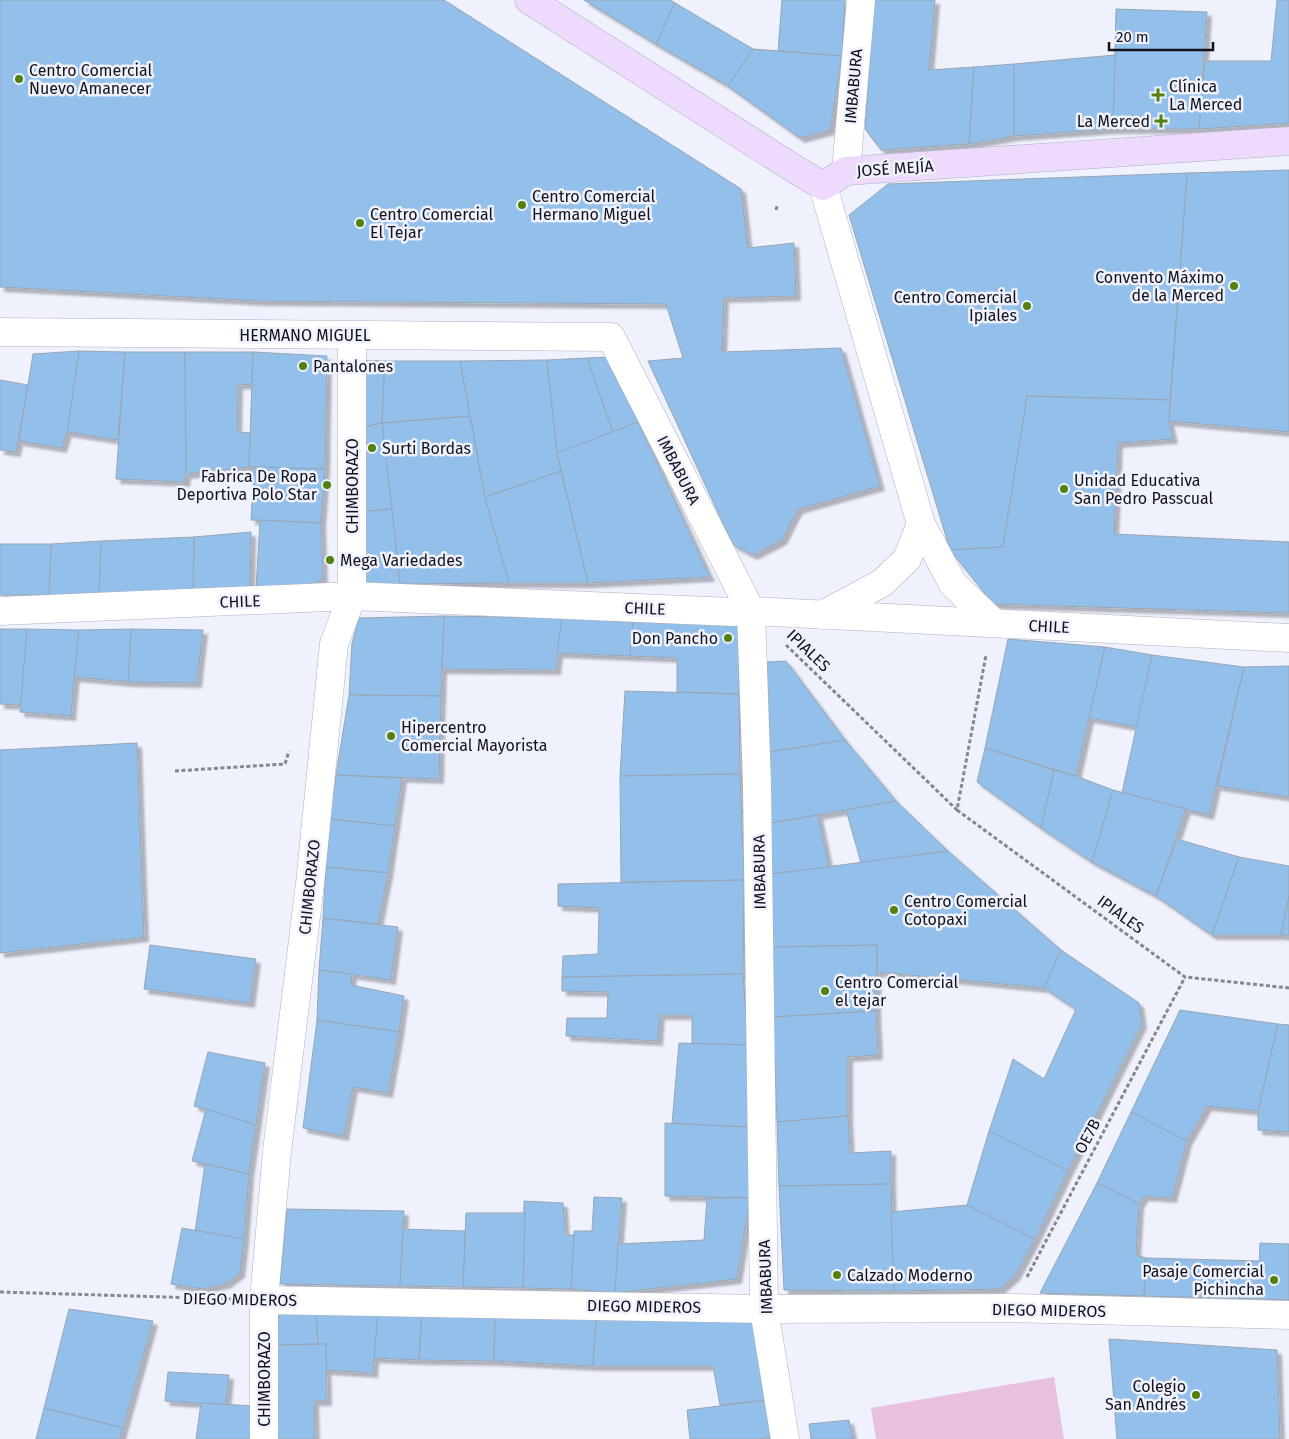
<svg xmlns="http://www.w3.org/2000/svg" width="1289" height="1439" font-family="'Fira Sans',sans-serif">
<style>
.green{fill:#e8c2dc}
.building{fill:#93bfeb;stroke:#98a6b4;filter:url(#shadow)}
.lines{fill:none;stroke-linecap:round;stroke-linejoin:round}
.street-casing{stroke:#aeb1c3;stroke-width:29}
.secondary-casing{stroke:#aeb1c3;stroke-width:29}
.path{stroke:#858790;stroke-width:3;stroke-dasharray:4 2.5;stroke-linecap:butt}
.street{stroke:#fff;stroke-width:28}
.secondary{stroke:#eddafc;stroke-width:28}
.poi-dot{fill:#53810f;stroke:#eff1fd;stroke-width:2}
.labels{text-anchor:middle;stroke-width:5;stroke-linejoin:round;paint-order:stroke}
.poi-label{font-size:16px;fill:#12131a;stroke:#eff1fd;text-anchor:start}
.street-label{font-size:16px;fill:#12131a;stroke:#eff1fd}
</style>
<defs>
<filter id="shadow"><feDropShadow dx="4.5" dy="4.5" stdDeviation="1" flood-color="#0004"/></filter>
</defs>
<rect width="100%" height="100%" fill="#eff1fd"/>
<path class="green" d="M1054,1377l10,62h-188l-5,-31z"/>
<g class="building">
<path d="M0,0h444l297,189 7,59 46,-5 2,53 -72,2 -2,54 119,-4 39,138 -82,23 -16,31 -29,15 -20,-10 -85,-184 35,-3 -17,-54 -406,-3 -260,-14z"/>
<path d="M584,0h87l4,3 -19,41z"/>
<path d="M782,0h63l-3,56 -64,-5z"/>
<path d="M874,0h61l-6,70 45,-3 -5,77 -88,6 -16,-21z"/>
<path d="M1277,0h12v123l-90,6 6,-68h66z"/>
<path d="M675,3l78,46 -25,37 -72,-42z"/>
<path d="M1116,9l91,3 -8,117h-86z"/>
<path d="M753,49l89,7 -12,74 -30,8 -72,-52z"/>
<path d="M1115,55l-2,74 -99,7v-72z"/>
<path d="M1014,64v72l-45,8 5,-77z"/>
<path d="M1289,170v262l-120,-11 18,-248z"/>
<path d="M1187,173l-17,227 -143,-4 -24,151 -53,3 -101,-335 39,-31z"/>
<path d="M79,351l46,1 -7,88 -51,-8z"/>
<path d="M79,351l-12,81 -5,16 -43,-7 14,-87z"/>
<path d="M125,352h60l1,122 -1,8 -69,-3z"/>
<path d="M185,352h68l-1,32 -14,1 -1,47 13,1 -1,34 -63,7z"/>
<path d="M253,352l74,4 -2,113 -76,-2z"/>
<path d="M609,357l29,65 -25,11 -26,-75z"/>
<path d="M587,358l26,75 -56,20 -10,-93z"/>
<path d="M357,360l28,1 -3,62 -26,6z"/>
<path d="M547,360l10,93 4,18 -76,26 -25,-136z"/>
<path d="M385,361h75l10,55 -88,7z"/>
<path d="M0,380l28,5 -12,67 -16,-2z"/>
<path d="M1027,396l143,4 -1,21 4,18 -55,4 -4,91 175,8v71l-296,-9 -43,-54 53,-3z"/>
<path d="M470,416l15,81 24,86 -109,1 -18,-161z"/>
<path d="M638,422l72,155 -122,6 -31,-130z"/>
<path d="M382,423l10,86 -35,3 -1,-83z"/>
<path d="M254,467l71,2 -4,54 -70,-3z"/>
<path d="M561,471l27,112h-79l-24,-86z"/>
<path d="M392,509l8,75 -42,1 -1,-73z"/>
<path d="M260,520l61,3 2,55 -10,8 -57,3z"/>
<path d="M251,532l-1,58 -57,4 1,-57z"/>
<path d="M194,537l-1,57 -94,1 2,-54z"/>
<path d="M101,541l-2,54h-50l2,-51z"/>
<path d="M0,544h51l-2,51h-49z"/>
<path d="M444,616l-3,80 -92,-1 3,-52 7,-25z"/>
<path d="M444,616l118,2 -6,52 -114,-1z"/>
<path d="M562,618l71,4 -3,34 -73,-3z"/>
<path d="M633,622l106,3v69l-62,-2v-34l-47,-2z"/>
<path d="M0,629h27l-6,76 -21,-1z"/>
<path d="M27,629l52,1 -8,86 -51,-4z"/>
<path d="M131,629l72,1 -6,53 -69,-1z"/>
<path d="M131,629l-3,53 -54,-5 5,-47z"/>
<path d="M1008,639l97,8 -29,129 -91,-28z"/>
<path d="M1105,647l47,8 -15,72 -48,-9z"/>
<path d="M1152,655l92,12 -35,148 -87,-22z"/>
<path d="M786,661l59,79 -75,12 -3,-90z"/>
<path d="M1289,666v131l-72,-11 27,-119z"/>
<path d="M625,691l114,3 1,80 -120,2z"/>
<path d="M349,695l92,1 -2,83 -103,-4z"/>
<path d="M845,740l51,61 -125,22 -1,-71z"/>
<path d="M137,743l7,194 -144,16v-203z"/>
<path d="M985,748l69,22 -13,58 -64,-46z"/>
<path d="M1054,770l22,6 37,14 -21,72 -51,-34z"/>
<path d="M740,774l4,106 -123,2 -1,-106z"/>
<path d="M336,775l66,3 -7,48 -65,-7z"/>
<path d="M1113,790l73,19 -30,87 -64,-34z"/>
<path d="M896,801l52,50 -87,12 -15,-53z"/>
<path d="M818,815l11,52 -57,7 -1,-51z"/>
<path d="M330,819l65,7 -7,47 -62,-6z"/>
<path d="M1177,839l62,18 -27,78 -56,-39z"/>
<path d="M948,851l113,99 -17,38 -167,-16v-27l-104,2 -1,-73z"/>
<path d="M1239,857l50,9v30l-8,39h-69z"/>
<path d="M326,867l62,6 -10,51 -55,-6z"/>
<path d="M744,880l-1,94 -181,3 1,-21 35,-2 1,-46 -41,-2v-22z"/>
<path d="M1289,896v40l-8,-1z"/>
<path d="M323,918l75,9 -7,53 -72,-10z"/>
<path d="M150,945l106,14 -6,44 -106,-14z"/>
<path d="M877,945l-1,66 -103,6v-70z"/>
<path d="M1061,950l78,53 3,21 -74,147 -79,-40 24,-72 31,20 32,-70 -32,-21z"/>
<path d="M319,970l33,4 -1,11 53,11 -5,36 -82,-12z"/>
<path d="M743,974l5,71 -56,-1v-29h-32l-2,26 -92,-5 1,-18h40l1,-26 -46,-1v-14z"/>
<path d="M1180,1010l98,14 -20,87 -51,-5 -20,35 -56,-29z"/>
<path d="M876,1011l2,44 -30,2v59l-71,6 -4,-105z"/>
<path d="M317,1020l82,12 -11,61 -35,-6 -9,49 -41,-8z"/>
<path d="M1278,1024l11,1v107l-31,-2v-19z"/>
<path d="M679,1043l69,2v82l-76,-3z"/>
<path d="M208,1052l57,11 -9,62 -62,-19z"/>
<path d="M206,1109l50,16 -7,49 -57,-13z"/>
<path d="M1131,1112l56,29 -15,57 -28,-2 -5,8 -42,-21z"/>
<path d="M848,1116l2,37 41,-2v33l-112,2 -2,-64z"/>
<path d="M665,1123l83,4 2,71 -85,-2z"/>
<path d="M989,1131l79,40 -33,68 -68,-34z"/>
<path d="M205,1164l44,10 -5,65 -49,-7z"/>
<path d="M1097,1183l42,21 -3,51 10,3 -2,38 -104,-3z"/>
<path d="M891,1184l3,107 -110,-1 -5,-104z"/>
<path d="M594,1197l28,1 -7,95 -44,-4 3,-58h18z"/>
<path d="M707,1198h43l-13,81 -122,14 3,-49 86,-4z"/>
<path d="M524,1201l39,2 2,32h9l-3,54 -48,-1z"/>
<path d="M967,1205l68,34 -20,37 -15,13 -106,2 -3,-79z"/>
<path d="M287,1209l117,2 -4,75 -120,-2z"/>
<path d="M466,1213h59l-2,75 -60,-1z"/>
<path d="M182,1228l62,11 -4,34 -13,10 -25,6 -31,-5z"/>
<path d="M403,1229l62,2 -2,56 -63,-1z"/>
<path d="M1260,1243l29,1v56l-31,-1z"/>
<path d="M1146,1258l113,3 -1,38 -114,-3z"/>
<path d="M69,1309l84,12 -30,107 -79,-20z"/>
<path d="M279,1311h37l2,33 -41,1z"/>
<path d="M316,1311l62,2 -5,60 -47,-3v-26h-8z"/>
<path d="M422,1312l-3,48 -45,-2 4,-45z"/>
<path d="M422,1312l73,4 -1,45 -75,-1z"/>
<path d="M495,1316l101,2 -3,48 -99,-5z"/>
<path d="M755,1316l13,84 -48,5 -7,-39h-120l3,-48z"/>
<path d="M1109,1339l168,11 3,89h-163z"/>
<path d="M326,1344l1,57h-13l1,38h-39l1,-94z"/>
<path d="M168,1372l61,3 -3,30 -61,-4z"/>
<path d="M768,1400l4,37 -14,2h-68l-3,-29z"/>
<path d="M201,1403l54,3 -1,33h-58z"/>
<path d="M44,1408l79,20 -3,11h-84z"/>
<path d="M849,1420l4,19h-42l-2,-15z"/>
</g>
<g class="lines">
<defs>
<g id="street">
<path d="M846,171l15,-171"/>
<path d="M823,186l98,338 32,60 41,39"/>
<path d="M0,332l611,5 140,274 6,173 7,525 21,130"/>
<path d="M0,611l352,-15 381,16 18,-1 538,27"/>
<path d="M822,615l60,-32 25,-24 14,-35"/>
<path d="M264,1300l500,9 247,-1 278,7"/>
<path d="M264,1439v-139l13,-149 33,-267 24,-240 18,-48v-260"/>
</g>
<path id="secondary" d="M529,0l264,168 30,18 23,-15 443,-30"/>
</defs>
<use href="#street" class="street-casing"/>
<use href="#secondary" class="secondary-casing"/>
<g class="path">
<path d="M776,210l1,-4"/>
<path d="M786,645l171,165 29,-155"/>
<path d="M175,771l110,-7 4,-13"/>
<path d="M957,810l228,167 104,11"/>
<path d="M1027,1277l158,-300"/>
<path d="M0,1292l232,7"/>
</g>
<use href="#street" class="street"/>
<use href="#secondary" class="secondary"/>
</g>
<g class="poi-dot">
<circle cx="19" cy="79" r="5"/>
<path d="M1155.5 87.5h5v5h5v5h-5v5h-5v-5h-5v-5h5z"/>
<path d="M1158.5 113.5h5v5h5v5h-5v5h-5v-5h-5v-5h5z"/>
<circle cx="522" cy="205" r="5"/>
<circle cx="360" cy="223" r="5"/>
<circle cx="1234" cy="286" r="5"/>
<circle cx="1027" cy="306" r="5"/>
<circle cx="303" cy="366" r="5"/>
<circle cx="372" cy="448" r="5"/>
<circle cx="327" cy="485" r="5"/>
<circle cx="1064" cy="489" r="5"/>
<circle cx="330" cy="560" r="5"/>
<circle cx="728" cy="638" r="5"/>
<circle cx="391" cy="736" r="5"/>
<circle cx="894" cy="910" r="5"/>
<circle cx="825" cy="991" r="5"/>
<circle cx="837" cy="1275" r="5"/>
<circle cx="1274" cy="1280" r="5"/>
<circle cx="1196" cy="1395" r="5"/>
</g>
<g class="labels">
<g class="poi-label">
<text x="29" y="76">Centro Comercial<tspan x="29" dy="18">Nuevo Amanecer</tspan></text>
<text x="1169" y="92">Clínica<tspan x="1169" dy="18">La Merced</tspan></text>
<text x="1150" y="127" text-anchor="end">La Merced</text>
<text x="532" y="202">Centro Comercial<tspan x="532" dy="18">Hermano Miguel</tspan></text>
<text x="370" y="220">Centro Comercial<tspan x="370" dy="18">El Tejar</tspan></text>
<text x="1224" y="283" text-anchor="end">Convento Máximo<tspan x="1224" dy="18">de la Merced</tspan></text>
<text x="1017" y="303" text-anchor="end">Centro Comercial<tspan x="1017" dy="18">Ipiales</tspan></text>
<text x="313" y="372">Pantalones</text>
<text x="382" y="454">Surti Bordas</text>
<text x="317" y="482" text-anchor="end">Fabrica De Ropa<tspan x="317" dy="18">Deportiva Polo Star</tspan></text>
<text x="1074" y="486">Unidad Educativa<tspan x="1074" dy="18">San Pedro Passcual</tspan></text>
<text x="340" y="566">Mega Variedades</text>
<text x="718" y="644" text-anchor="end">Don Pancho</text>
<text x="401" y="733">Hipercentro<tspan x="401" dy="18">Comercial Mayorista</tspan></text>
<text x="904" y="907">Centro Comercial<tspan x="904" dy="18">Cotopaxi</tspan></text>
<text x="835" y="988">Centro Comercial<tspan x="835" dy="18">el tejar</tspan></text>
<text x="1264" y="1277" text-anchor="end">Pasaje Comercial<tspan x="1264" dy="18">Pichincha</tspan></text>
<text x="847" y="1281">Calzado Moderno</text>
<text x="1186" y="1392" text-anchor="end">Colegio<tspan x="1186" dy="18">San Andrés</tspan></text>
</g>
<g class="street-label">
<text transform="translate(853 86) rotate(-85)" y="6">IMBABURA</text>
<text transform="translate(895 168) rotate(-4)" y="6">JOSÉ MEJÍA</text>
<text x="305" y="341">HERMANO MIGUEL</text>
<text transform="translate(679 470) rotate(63)" y="6">IMBABURA</text>
<text transform="translate(352 486) rotate(-90)" y="6">CHIMBORAZO</text>
<text transform="translate(240 601) rotate(-2)" y="6">CHILE</text>
<text transform="translate(645 608) rotate(2)" y="6">CHILE</text>
<text transform="translate(1049 626) rotate(3)" y="6">CHILE</text>
<text transform="translate(809 650) rotate(44)" y="6">IPIALES</text>
<text transform="translate(759 872) rotate(-91)" y="6">IMBABURA</text>
<text transform="translate(309 887) rotate(-84)" y="6">CHIMBORAZO</text>
<text transform="translate(1121 914) rotate(36)" y="6">IPIALES</text>
<text transform="translate(1087 1136) rotate(-62)" y="6">OE7B</text>
<text transform="translate(765 1277) rotate(-92)" y="6">IMBABURA</text>
<text transform="translate(240 1299) rotate(1)" y="6">DIEGO MIDEROS</text>
<text transform="translate(644 1306) rotate(1)" y="6">DIEGO MIDEROS</text>
<text transform="translate(1049 1310) rotate(1)" y="6">DIEGO MIDEROS</text>
<text transform="translate(264 1379) rotate(-90)" y="6">CHIMBORAZO</text>
</g>
</g>
<path d="M1109 42v8h104v-8" fill="none" stroke="#12131a" stroke-width="2.5"/>
<text x="1116" y="42" font-size="15" fill="#12131a" stroke="#eff1fd" stroke-width="4" paint-order="stroke">20 m</text>
</svg>
